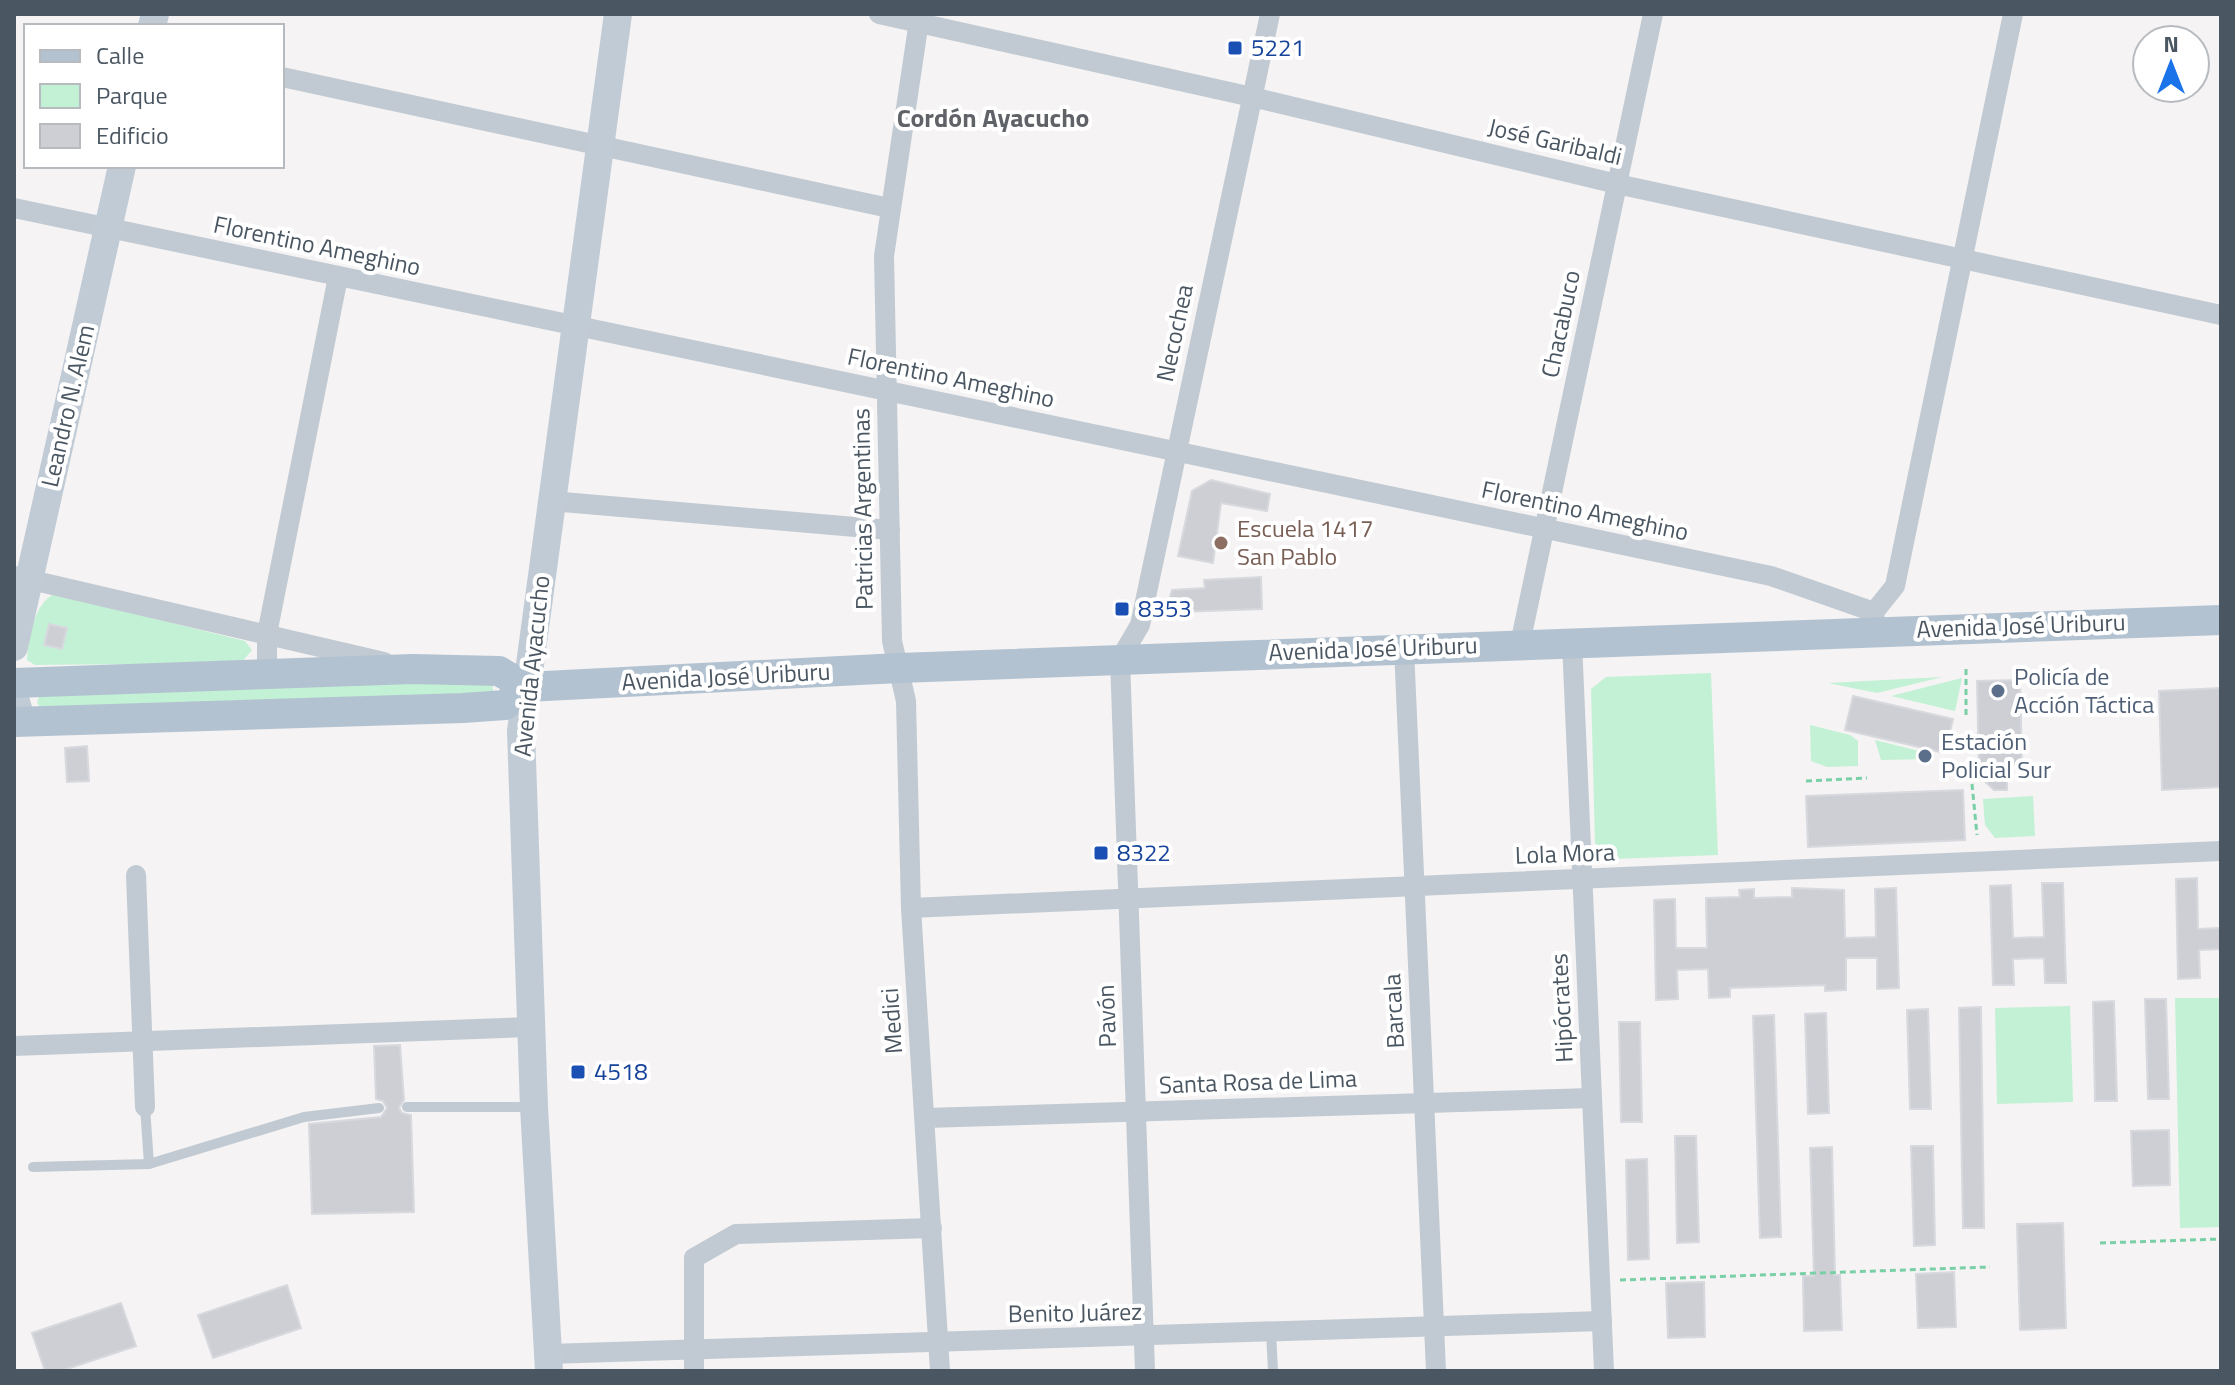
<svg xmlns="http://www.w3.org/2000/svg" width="2235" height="1385" font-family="'Titillium Web',sans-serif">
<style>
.green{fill:#c3f1d5}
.building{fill:#cdcfd5;stroke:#d7d9de;stroke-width:2}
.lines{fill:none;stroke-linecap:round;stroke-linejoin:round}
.path{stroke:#7ad0a6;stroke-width:3;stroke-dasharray:6 4;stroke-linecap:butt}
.lane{stroke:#c1cad2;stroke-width:10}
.street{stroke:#c1cad2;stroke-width:20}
.secondary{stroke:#c1cbd6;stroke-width:28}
.primary{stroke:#b3c2d1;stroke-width:30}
.transit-dot{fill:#1a4fb4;stroke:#fff;stroke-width:3}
.education-dot{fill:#8d6e63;stroke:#fff;stroke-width:3}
.service-dot{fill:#5c6f8a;stroke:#fff;stroke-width:3}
.labels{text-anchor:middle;stroke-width:8;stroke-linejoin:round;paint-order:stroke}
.transit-label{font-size:24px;fill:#164399;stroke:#fff;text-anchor:start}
.street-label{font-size:24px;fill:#4a5661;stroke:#fff}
.education-label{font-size:24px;fill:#785e54;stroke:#fff;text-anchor:start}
.service-label{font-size:24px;fill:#4e5e75;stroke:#fff;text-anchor:start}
.neighbourhood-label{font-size:26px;font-weight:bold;fill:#5f6368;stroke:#fff}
</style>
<rect width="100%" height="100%" fill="#f5f3f3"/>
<g class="green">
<path d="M55,594l190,47 7,9 -11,13 -206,2 -8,-5c1,-20 7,-58 28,-66z"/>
<path d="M1711,673l7,182 -105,4 -18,-16 -4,-154 15,-12z"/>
<path d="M1942,677l-65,16 -49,-10z"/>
<path d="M1962,678l-7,33 -64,-15z"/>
<path d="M492,681l1,10 -5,2 -447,15 -4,-5 3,-10z"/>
<path d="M1810,725l40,10 8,6v25l-31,1 -16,-6z"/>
<path d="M1875,740l56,14 -1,5 -49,1z"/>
<path d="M2033,796l2,40 -40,2 -10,-13 -2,-26z"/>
<path d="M2175,998h46v229l-41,1z"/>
<path d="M2070,1006l3,96 -76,2 -2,-96z"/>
</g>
<g class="building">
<path d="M1211,480l59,14 -3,17 -46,-8 -8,60 -35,-7 14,-65z"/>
<path d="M1261,577l1,32 -83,3 -10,-12 3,-10 33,-2 -1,-8z"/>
<path d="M49,624l18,4 -5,21 -18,-4z"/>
<path d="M2020,680l2,85h-15v25h-13l-15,-14 -2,-95z"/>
<path d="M2221,688v99l-59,3 -3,-99z"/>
<path d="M1853,696l100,23 -8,34 -100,-23z"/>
<path d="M87,746l2,35 -22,1 -2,-34z"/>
<path d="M1963,790l2,50 -157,7 -2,-51z"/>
<path d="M2197,878l1,51 23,-1v21l-22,1 1,28 -22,1 -2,-100z"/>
<path d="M2042,883h21l3,100h-21l-1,-25 -31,1 1,26h-21l-3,-99 21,-1 2,53 31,-1z"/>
<path d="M1792,888l52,2 1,48 31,-1 -1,-48 21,-1 3,100 -22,1v-31h-31v32l-21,1v-6l-95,3v9l-21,1 -1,-29 -31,1 1,29 -22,1 -2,-100 21,-1 1,49h31l-1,-50 34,-1 -1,-7 15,-1v9l38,-1z"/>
<path d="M2145,999h21l3,100h-21z"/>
<path d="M2114,1001l3,100h-22l-2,-99z"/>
<path d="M1981,1007l3,221h-21l-4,-220z"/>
<path d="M1928,1009l3,100h-21l-3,-99z"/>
<path d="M1826,1013l3,100 -21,1 -3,-100z"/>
<path d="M1774,1015l7,222 -21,1 -7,-222z"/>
<path d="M1619,1022h21l2,100h-21z"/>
<path d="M400,1045l4,55 -5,8 3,5 9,2 3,97 -102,2 -3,-90 72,-7 6,-9 -4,-7 -7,-2 -2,-53z"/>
<path d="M2169,1130l1,55 -37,1 -2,-55z"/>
<path d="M1675,1136h21l3,106 -22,1z"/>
<path d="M1911,1146h22l2,99 -21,1z"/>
<path d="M1832,1147l3,128h5l2,55 -38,1 -1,-55h11l-4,-128z"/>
<path d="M1647,1159l2,100 -21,1 -2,-100z"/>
<path d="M2063,1223l3,105 -46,2 -3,-106z"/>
<path d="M1954,1272l2,55 -38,1 -2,-54z"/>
<path d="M1704,1282l1,55 -37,1 -2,-55z"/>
<path d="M287,1285l14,43 -88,30 -15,-43z"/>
<path d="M121,1303l15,43 -75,25h-16l-13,-38z"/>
</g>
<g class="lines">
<g class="path">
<path d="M1966,669v49"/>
<path d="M1971,773h6"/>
<path d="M1806,781l61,-3"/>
<path d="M1972,784l5,51"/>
<path d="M2100,1243l121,-4"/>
<path d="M1620,1280l370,-13"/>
</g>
<g class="lane">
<path d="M145,1107l4,57"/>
<path d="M407,1107h125"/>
<path d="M33,1167l116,-3 155,-47 75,-9"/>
<path d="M1271,1332l2,39"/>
</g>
<g class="street">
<path d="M879,14l373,83 365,87 604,131"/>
<path d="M920,14l-36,242 8,385 14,60 5,207 29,463"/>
<path d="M282,77l607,131"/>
<path d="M14,208l1757,368 103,36"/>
<path d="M551,501l339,29"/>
<path d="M14,576l370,86"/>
<path d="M1875,623l-1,-11 21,-26 118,-572"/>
<path d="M1572,642l32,729"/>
<path d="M1520,644l133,-630"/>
<path d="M1404,648l32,723"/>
<path d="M267,674v-40l71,-357"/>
<path d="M136,875l9,232"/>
<path d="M911,908l1310,-57"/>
<path d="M14,1046l517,-19"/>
<path d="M925,1118l667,-20"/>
<path d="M548,1354l1054,-33"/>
<path d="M694,1371v-113l42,-24 196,-6"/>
<path d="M1145,1371l-25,-712 20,-34 130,-611"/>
</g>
<g class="secondary">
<path d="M152,26l3,-12"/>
<path d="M14,647l108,-481"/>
<path d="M14,695l8,27"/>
<path d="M549,1371l-15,-264 -13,-376 97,-717"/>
</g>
<g class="primary">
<path d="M14,683l399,-14 86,2 27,16 373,-19 1322,-48"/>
<path d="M14,722l449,-14 42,-3 21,-18"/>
</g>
</g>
<g class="transit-dot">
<rect x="1227" y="40" width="16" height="16" rx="4"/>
<rect x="1114" y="601" width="16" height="16" rx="4"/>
<rect x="1093" y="845" width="16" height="16" rx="4"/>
<rect x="570" y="1064" width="16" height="16" rx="4"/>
</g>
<circle class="education-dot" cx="1221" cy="543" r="8"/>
<g class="service-dot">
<circle cx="1998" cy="691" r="8"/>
<circle cx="1925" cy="756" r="8"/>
</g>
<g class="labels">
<g class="transit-label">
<text x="1251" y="56">5221</text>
<text x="1138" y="617">8353</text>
<text x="1117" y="861">8322</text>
<text x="594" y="1080">4518</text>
</g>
<g class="street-label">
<text transform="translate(1555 142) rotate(13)" y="8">José Garibaldi</text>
<text transform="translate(317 246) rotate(12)" y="8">Florentino Ameghino</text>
<text transform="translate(1561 324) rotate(-78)" y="8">Chacabuco</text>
<text transform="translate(1175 333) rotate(-78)" y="8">Necochea</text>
<text transform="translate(951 378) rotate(12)" y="8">Florentino Ameghino</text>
<text transform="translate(68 406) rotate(-77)" y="8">Leandro N. Alem</text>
<text transform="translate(863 509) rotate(-91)" y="8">Patricias Argentinas</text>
<text transform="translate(1585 511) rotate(12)" y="8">Florentino Ameghino</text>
<text transform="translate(2021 626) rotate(-2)" y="8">Avenida José Uriburu</text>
<text transform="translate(1373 649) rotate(-2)" y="8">Avenida José Uriburu</text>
<text transform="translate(532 666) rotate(-84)" y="8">Avenida Ayacucho</text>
<text transform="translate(726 677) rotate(-3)" y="8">Avenida José Uriburu</text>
<text transform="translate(1565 854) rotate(-2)" y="8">Lola Mora</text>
<text transform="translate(1562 1008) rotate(-93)" y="8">Hipócrates</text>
<text transform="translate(1394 1011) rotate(-93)" y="8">Barcala</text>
<text transform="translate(1107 1016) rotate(-92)" y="8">Pavón</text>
<text transform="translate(892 1021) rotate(-94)" y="8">Medici</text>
<text transform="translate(1258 1082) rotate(-2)" y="8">Santa Rosa de Lima</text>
<text transform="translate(1075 1313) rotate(-1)" y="8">Benito Juárez</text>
</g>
<g class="education-label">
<text x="1237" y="537">Escuela 1417<tspan x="1237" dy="28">San Pablo</tspan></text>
</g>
<g class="service-label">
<text x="2014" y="685">Policía de<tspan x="2014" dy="28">Acción Táctica</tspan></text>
<text x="1941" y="750">Estación<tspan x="1941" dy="28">Policial Sur</tspan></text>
</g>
<g class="neighbourhood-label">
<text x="993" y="127">Cordón Ayacucho</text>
</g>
</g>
<rect width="2235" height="1385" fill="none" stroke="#4a5661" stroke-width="32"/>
<rect x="24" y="24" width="260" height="144" fill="#ffffff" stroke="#b7bbc0" stroke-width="2"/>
<rect x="40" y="50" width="40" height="12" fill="#b3c2d1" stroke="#b7bbc0" stroke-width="2"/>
<text x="96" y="64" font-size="24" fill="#4a5661">Calle</text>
<rect x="40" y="84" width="40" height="24" fill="#c3f1d5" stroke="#b7bbc0" stroke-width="2"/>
<text x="96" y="104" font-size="24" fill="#4a5661">Parque</text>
<rect x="40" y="124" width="40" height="24" fill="#cdcfd5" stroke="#b7bbc0" stroke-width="2"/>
<text x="96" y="144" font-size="24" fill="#4a5661">Edificio</text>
<g transform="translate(2171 64)"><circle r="38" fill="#ffffff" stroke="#b7bbc0" stroke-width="2"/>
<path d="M0-6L14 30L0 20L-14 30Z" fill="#1a73e8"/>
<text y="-12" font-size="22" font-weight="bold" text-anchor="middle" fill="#4a5661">N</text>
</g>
</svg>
